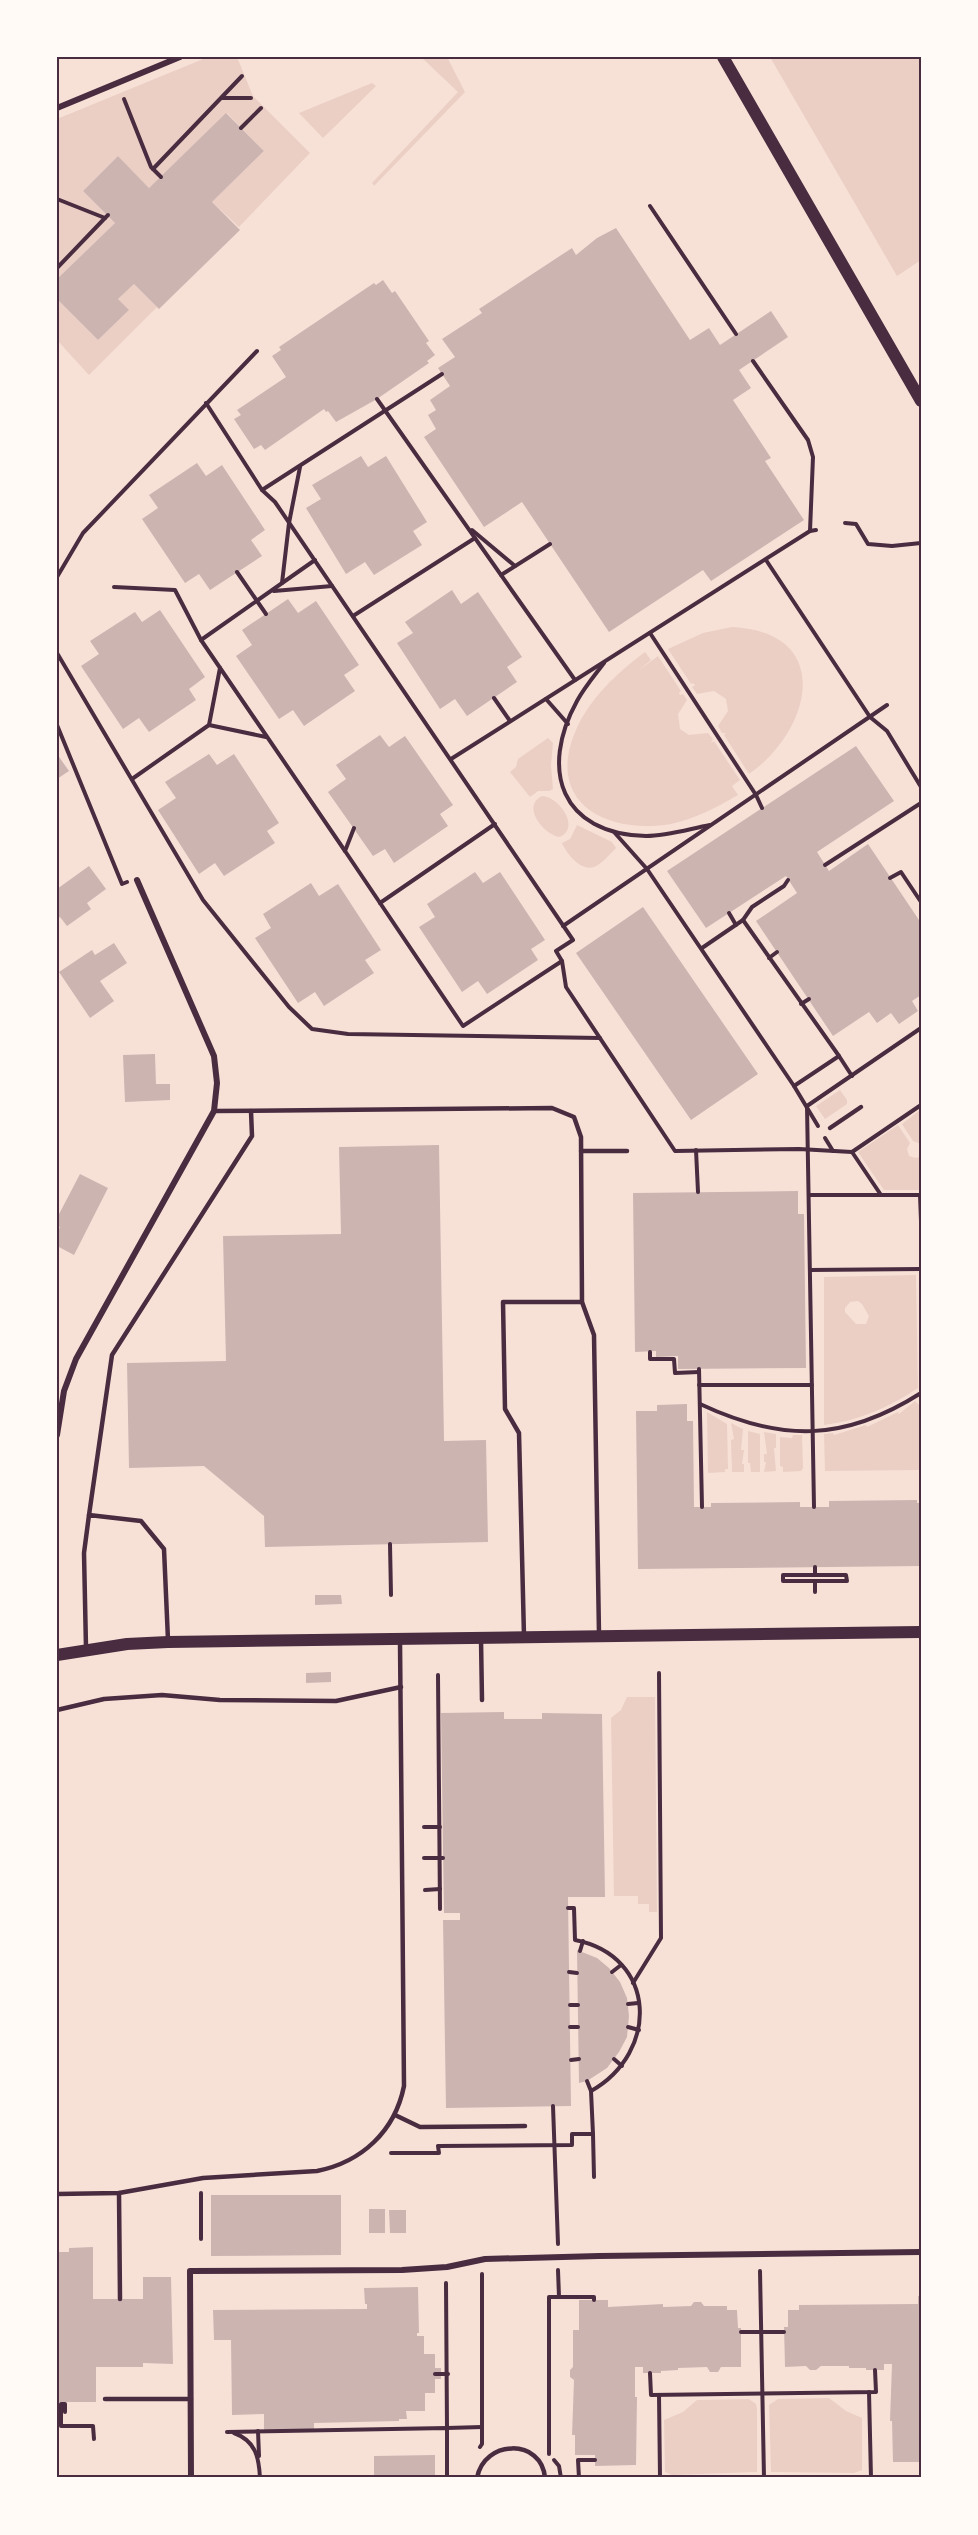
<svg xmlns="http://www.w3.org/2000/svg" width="978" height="2535" font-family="'Source Serif 4',serif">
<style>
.green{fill:#ebcfc5;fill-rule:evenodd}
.building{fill:#ccb4b1}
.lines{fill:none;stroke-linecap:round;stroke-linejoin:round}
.path{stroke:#4a2c40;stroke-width:4}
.service{stroke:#4a2c40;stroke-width:4.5}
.minor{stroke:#4a2c40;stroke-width:6}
.secondary{stroke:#4a2c40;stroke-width:12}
.neatline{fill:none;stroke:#4a2c40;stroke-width:2}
</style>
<rect width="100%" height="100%" fill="#f7e1d7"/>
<g class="green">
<path d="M208,57h29l16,39 57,57 -71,74 -27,-25 52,-51 -37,-38 -78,75 -31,-32 -35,35 32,32 -58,56v-160z"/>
<path d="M421,57h26l18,35 -91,94 -2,-3 86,-91z"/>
<path d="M770,57h151v203l-24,16z"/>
<path d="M372,83l4,3 -53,52 -24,-25z"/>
<path d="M134,284l23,23 -68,68 -32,-35v-41l41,41 30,-29 -10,-12z"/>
<path d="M732,627c103,5 80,103 17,147l-25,-39 2,-2h-4l-4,-7 10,-15 -2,-12 -12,-8 -17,3 -5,-7 3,-2 -2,-2 -2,1 -23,-35 35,-16z"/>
<path d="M645,652l6,8 -13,11 20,-15 23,35 -2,2 1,2 3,-1 4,6 -9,14 2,15 9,6 19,-2 5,6 -2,4 3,-2 26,39 -8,6 6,9c-21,12 -43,24 -67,29 -64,11 -127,-21 -95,-94 14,-32 41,-57 69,-78z"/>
<path d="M548,738l5,5 -2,22 2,24 -4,2h-11l-8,6 -20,-25 6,-5 2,-8z"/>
<path d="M542,796c18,1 39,33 17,41 -16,-3 -38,-31 -17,-41z"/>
<path d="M577,825l35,17 4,6c-6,6 -14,16 -22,19 -13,5 -28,-14 -32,-24l8,-4z"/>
<path d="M840,1090l7,10v4l-22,15 -9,-13z"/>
<path d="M921,1109v35l-8,-3 -11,-17z"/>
<path d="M898,1125l12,18 -3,6 2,7 7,2 5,-2v34h-37l-26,-38z"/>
<path d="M916,1275l2,113c-28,19 -60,33 -94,37v-148zM858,1301l4,3 7,12 -3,8h-10l-11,-12v-4l5,-6z"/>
<path d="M915,1401l4,4v65l-94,1 -1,-37 9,-1 1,2 32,-10 1,2 31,-15 1,2z"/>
<path d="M707,1412l20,12 1,45h-3v3l-17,1z"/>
<path d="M731,1423l12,6 -2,21h3l-2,14h2v8h-12l-1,-32 3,-1z"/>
<path d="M748,1431l12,3v38h-9l-1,-9h-2z"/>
<path d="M764,1432l12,2v14h-2l2,23 -12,1 2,-10h-2v-8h3z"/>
<path d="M793,1435h9l1,33 -2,3 -18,1v-5l-3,-1v-29l12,1z"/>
<path d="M627,1697h28l2,215h-8v-8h-11v-8h-24l-3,-178 10,-8z"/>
<path d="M829,2398l17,13 16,7v52l-8,3 -83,-1 -2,-67 9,-6z"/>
<path d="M749,2399l7,5 1,5v63l-85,3 -7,-3 -1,-52 19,-8 14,-12z"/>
</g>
<g class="building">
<path d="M226,113l38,38 -52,51 28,28 -81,79 -25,-25 -16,15 11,11 -31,30 -41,-41v-20l58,-56 -32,-32 35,-35 31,32z"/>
<path d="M616,228l74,112 19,-12 11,17 51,-34 17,26 -49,33 12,18 -18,12 38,58 -6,3 39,59 -93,61 -8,-11 -94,62 -87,-130 -38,25 -60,-90 12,-8 -8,-14 8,-5 -6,-10 20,-14 -12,-18 17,-11 -13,-18 40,-26 -3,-4 93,-61 4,7 21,-17z"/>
<path d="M383,280l9,13 3,-2 34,50 -3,2 9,12 -8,6 2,2 -52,36 -41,23 -8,-11 -2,1 -2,-3 -59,41 -4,-5 -7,4 -20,-30 7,-4 -4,-5 49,-33 -14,-21 9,-6 -2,-3 95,-64 2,2z"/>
<path d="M361,456l7,11 18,-11 41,66 -14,9 9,14 -48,30 -9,-13 -19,12 -40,-66 15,-9 -9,-14z"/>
<path d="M197,463l9,13 16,-11 43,65 -14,10 11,16 -52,34 -11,-16 -14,9 -43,-64 16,-11 -9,-13z"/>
<path d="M452,590l9,14 17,-12 44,65 -15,10 10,15 -50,34 -12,-17 -15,10 -43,-66 16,-10 -8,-11z"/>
<path d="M288,599l10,14 18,-12 43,64 -15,10 11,16 -51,35 -11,-16 -14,9 -43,-63 16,-11 -10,-15z"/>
<path d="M160,610l45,67 -16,12 7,11 -47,32 -10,-14 -16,11 -42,-63 18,-12 -9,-13 45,-29 7,10z"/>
<path d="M380,735l9,12 16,-11 48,69 -13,9 8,12 -54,37 -9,-14 -12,7 -45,-64 18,-13 -10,-14z"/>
<path d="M856,746l38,55 -77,51 12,19 39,-27 53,79v72l-9,6 6,10 -19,13 -8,-11 -14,10 -8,-11 -36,24 -77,-115 41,-28 -11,-17 -80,52 -39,-57z"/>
<path d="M57,754l12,17 -12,8z"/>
<path d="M209,754l8,11 17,-11 45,69 -12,8 8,12 -51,33 -9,-13 -16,11 -41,-64 18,-12 -11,-16z"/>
<path d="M89,866l17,23 -19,14 4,6 -24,17 -7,-9 -3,2v-30z"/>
<path d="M475,872l8,11 17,-11 45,68 -14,9 7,11 -51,34 -9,-13 -16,11 -43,-65 16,-10 -8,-13z"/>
<path d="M311,883l8,13 19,-12 43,66 -16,10 9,13 -50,33 -9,-14 -17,11 -43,-65 16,-10 -8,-14z"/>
<path d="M643,907l115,167 -67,46 -115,-167z"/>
<path d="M114,943l13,20 -27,18 14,20 -24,17 -31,-46 33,-22 3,5z"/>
<path d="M155,1054l1,30h14v16l-45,2 -2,-47z"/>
<path d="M439,1145l5,296 42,-1 2,102 -223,5 -1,-31 -60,-50 -75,2 -2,-105 99,-2 -3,-125 118,-2 -2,-87z"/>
<path d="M80,1174l28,14 -34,67 -17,-9v-14l3,-5 -3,-1v-8z"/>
<path d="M798,1191v23h6l2,154 -128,1v-13l-22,1v-6l-21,1 -2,-159z"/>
<path d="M687,1404v17h6l1,86h17v-4l89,-1v5h29v-6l88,-1v3h4v63l-283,3 -2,-158h21v-6z"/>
<path d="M315,1595h26l1,9 -27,1z"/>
<path d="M331,1672v10l-25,1v-10z"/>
<path d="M504,1712v7h38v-6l60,1 3,183h-37l3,209 -125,2 -3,-188h17v-7h-16l-3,-200z"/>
<path d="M577,1950l20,8 12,10 11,14 7,16 2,18 -2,21 -8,15 -12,16 -20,13 -8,2z"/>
<path d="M211,2195h130v60l-130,1z"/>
<rect x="369" y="2209" width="16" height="24"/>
<path d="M389,2210h17v23h-16z"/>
<path d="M93,2247v52h50v-22h28l2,87 -30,-1v4h-47v35h-39v-150h12v-4z"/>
<path d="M418,2287l1,46h-2v3h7v18h11v14h6v11h-6v14h-10v18h-19l1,8h-8v2l-85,2v6l-50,1v-16l-32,1 -1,-75h-17l-1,-30 154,-1v-5h-2l-1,-16z"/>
<path d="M918,2296h3v166h-28l-1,-41h-2l2,-57h-8v6h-18v-2h-17v-2h-28l-5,4h-6l-4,-4 -21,1 -1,-40h4v-17h11v-5l119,-1z"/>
<path d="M579,2300h29v7l55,-3v3l28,-1 3,-4h7l3,4h23v4h10l1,18h3v39h-20l-3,5h-8l-3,-5 -29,1v2l-17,1v2h-18v-6h-8v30h2l-1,68 -41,1v-11h-20v-20h-3l2,-55 -4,-3v-7l3,-3v-37h6z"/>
<path d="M435,2455v23h-61v-22z"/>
</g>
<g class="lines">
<g class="path">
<path d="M222,98h29"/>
<path d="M124,99l27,68 10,10"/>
<path d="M241,128l20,-20"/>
<path d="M153,169l89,-93"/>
<path d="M57,199l48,19 3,-3"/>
<path d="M650,206l86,128"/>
<path d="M57,268l48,-50"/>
<path d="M753,361l55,79 5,17 -3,74"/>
<path d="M377,399l198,281"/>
<path d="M206,403l56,87 13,12 298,438 -17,11 6,10 4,26 109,164 124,-2 53,3 69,-47"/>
<path d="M262,490l180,-116"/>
<path d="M845,523l11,1 12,20 24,2 29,-3"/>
<path d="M472,530l43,36"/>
<path d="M766,560l104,157 17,14 34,56"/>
<path d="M237,572l29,42"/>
<path d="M501,575l49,-31"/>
<path d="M57,577l26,-44 174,-182"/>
<path d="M282,583l7,-60 11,-56"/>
<path d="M114,587l61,3 26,50 144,211"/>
<path d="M274,591l58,-5"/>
<path d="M353,616l122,-78"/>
<path d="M650,633l106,162 6,13"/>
<path d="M201,640l114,-80"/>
<path d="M57,653l146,247 86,107 23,22 36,5 252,4"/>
<path d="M604,663c-9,12 -20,25 -27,38 -38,69 -16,133 69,135 21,0 43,-7 64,-11"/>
<path d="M494,698l16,23"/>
<path d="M546,699l22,25"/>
<path d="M57,725l65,159 5,-2"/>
<path d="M209,725l57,12"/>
<path d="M451,759l359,-228 6,-1"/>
<path d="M132,779l77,-54 11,-57"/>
<path d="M354,828l-9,23 118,175 99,-65"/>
<path d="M614,832l33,37 147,217 45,-30 13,20"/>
<path d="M825,865l96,-62"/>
<path d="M890,878l11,-6 20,30"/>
<path d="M380,903l115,-79"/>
<path d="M729,913l7,12"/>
<path d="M743,920l96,136"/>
<path d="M563,926l324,-221"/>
<path d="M702,948l41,-28 9,-13 32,-21 4,-6"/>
<path d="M769,958l8,-6"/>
<path d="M801,1004l8,-5"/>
<path d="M794,1086l24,40"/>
<path d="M825,1138l8,13"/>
<path d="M696,1150l2,42"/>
<path d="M852,1152l29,43"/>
<path d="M809,1195h112"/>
<path d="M920,1195l1,26"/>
<path d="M810,1270l111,-1"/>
<path d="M650,1352v7h24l1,14 24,-1"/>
<path d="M699,1369l3,138"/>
<path d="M699,1385h113"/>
<path d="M700,1404c81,38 144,38 221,-11"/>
<path d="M814,1507l-7,-401 114,-78"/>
<path d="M390,1544l1,51"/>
<path d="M815,1567v8h31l1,6h-64v-6h32"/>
<path d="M815,1581v11"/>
<path d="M438,1675l2,234"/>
<path d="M424,1827h16"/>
<path d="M424,1858h19"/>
<path d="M425,1890l15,-1"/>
<path d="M568,1908h6l1,32c82,16 85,112 16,151"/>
<path d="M580,1951l3,-10"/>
<path d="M569,1972l8,1"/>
<path d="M612,1972l9,-7"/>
<path d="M633,1983l28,-45 -2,-265"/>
<path d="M628,2004l10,-1"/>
<path d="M570,2005h8"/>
<path d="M570,2027h8"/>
<path d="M628,2027l11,3"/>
<path d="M614,2059l8,7"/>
<path d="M571,2060l8,-1"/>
<path d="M587,2081l4,10 2,43"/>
<path d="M553,2106l5,138"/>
<path d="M391,2153h48l-1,-7 134,-1v-11h21l1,43"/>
<path d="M201,2193v46"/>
<path d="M558,2270l1,27"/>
<path d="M760,2271l4,207"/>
<path d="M446,2283l1,145 35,-1"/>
<path d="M741,2332h43"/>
<path d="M650,2373l1,22 225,-3 -1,-22"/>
<path d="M435,2374h13"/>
<path d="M869,2392l2,86"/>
<path d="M659,2395l1,83"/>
<path d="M65,2412v-8h-4v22h32l1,13"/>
<path d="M258,2431l1,25"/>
<path d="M227,2432l220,-4v50"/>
<path d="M234,2433c22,8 25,25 26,45"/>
<path d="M480,2447l2,-3v-170"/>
<path d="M549,2454v-157h45v3"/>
<path d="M554,2460l5,6 2,12"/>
<path d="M579,2478l-1,-18h17"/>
</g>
<g class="service">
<path d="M214,1111l338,-3 22,9 7,20 1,165 12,33 5,299"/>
<path d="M830,1128l31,-21"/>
<path d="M581,1151h46"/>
<path d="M89,1515l23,-160 140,-219 -1,-25"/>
<path d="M524,1636l-5,-203 -14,-24 -2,-107h79"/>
<path d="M481,1639l1,61"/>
<path d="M86,1648l-2,-95 5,-38 52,6 23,28 4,91"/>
<path d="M57,1710l47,-11 58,-4 58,5 116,1 65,-14"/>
<path d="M395,2115l25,12 105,-1"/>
<path d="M119,2193l1,106"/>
<path d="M57,2194l62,-1 84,-15 114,-7c45,-9 78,-40 87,-85l-4,-445"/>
<path d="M105,2399h86"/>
<path d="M477,2478c7,-39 65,-40 68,0"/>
</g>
<g class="minor">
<path d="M57,108l123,-51"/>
<path d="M57,1435l7,-44 12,-32 138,-248 3,-28 -3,-27 -77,-176"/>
<path d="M191,2478l-1,-207 212,-1 45,-3 38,-8 114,-3 322,-4"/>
</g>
<g class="secondary">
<path d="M723,57l198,344"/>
<path d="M57,1655l70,-11 41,-2 753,-10"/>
</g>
</g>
<rect width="978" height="2535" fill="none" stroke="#fffaf5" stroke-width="117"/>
<rect x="58" y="58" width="862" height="2418" class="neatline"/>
</svg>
